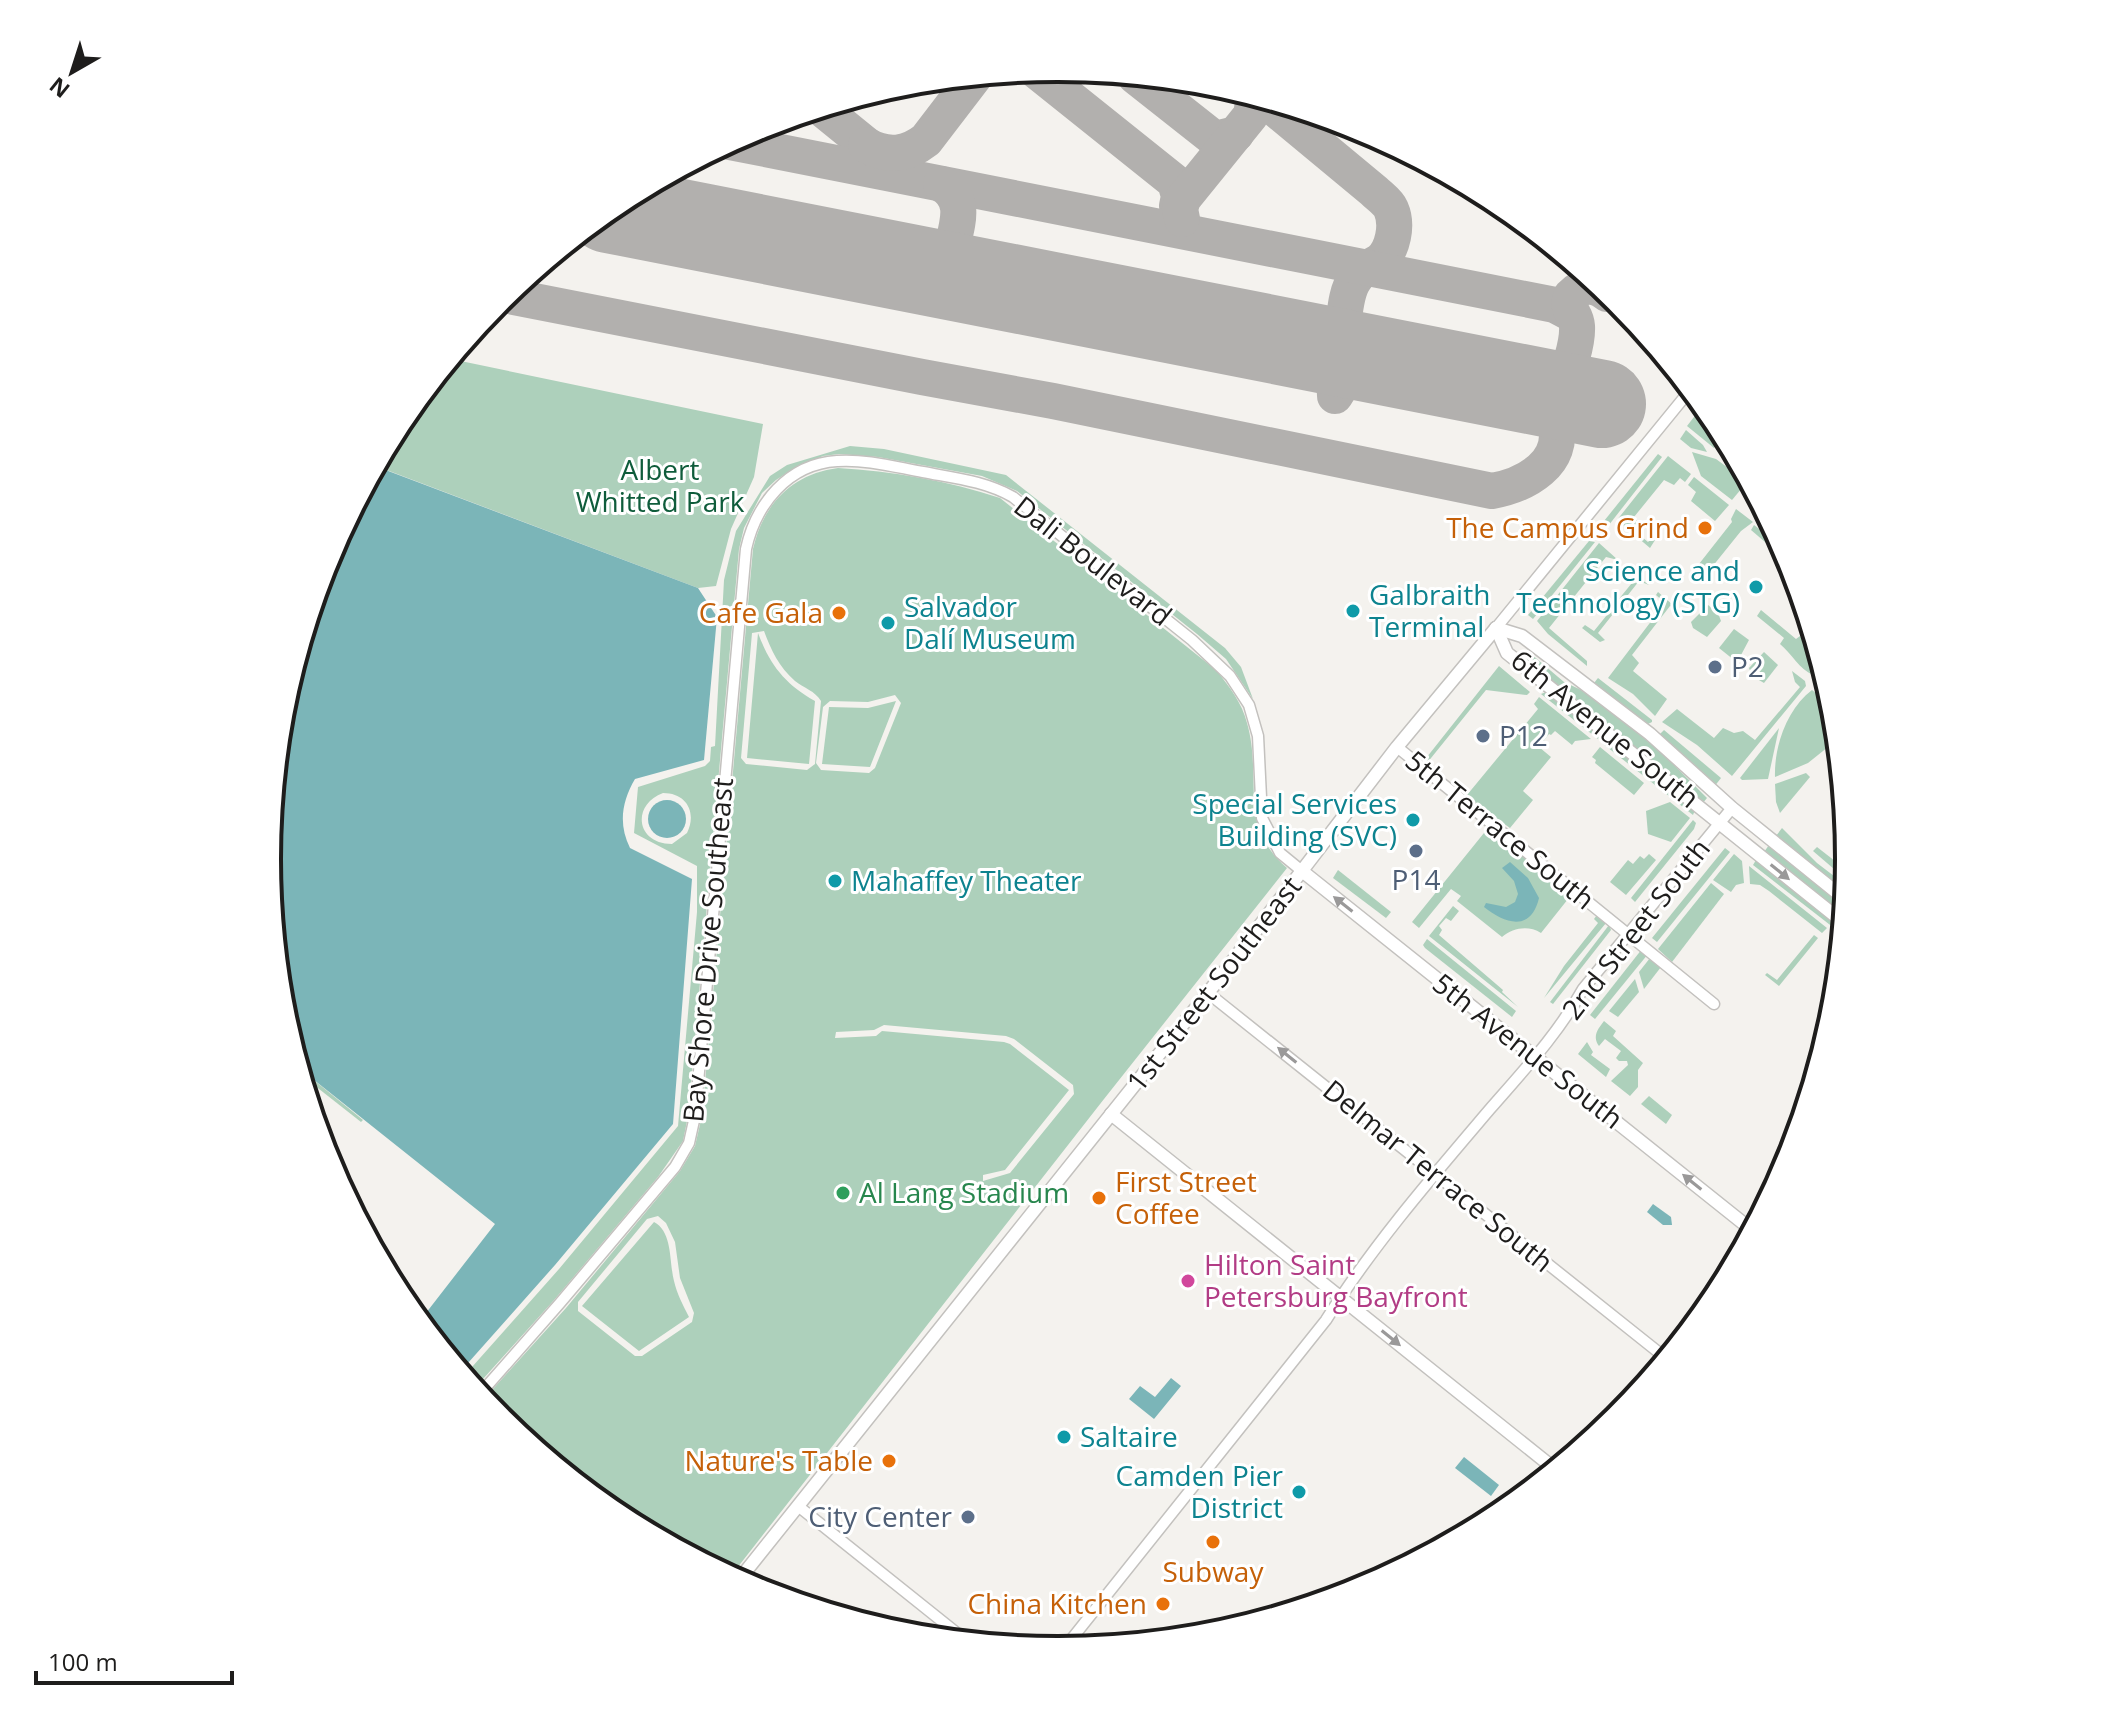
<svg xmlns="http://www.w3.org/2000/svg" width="2117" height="1719" font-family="'Open Sans',sans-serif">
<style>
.green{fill:#add0bb;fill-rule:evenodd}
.water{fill:#7bb5b8}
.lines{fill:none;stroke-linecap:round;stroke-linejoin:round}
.taxiway{stroke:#b2b0ae;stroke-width:36}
.runway{stroke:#b2b0ae;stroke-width:88}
.minor-casing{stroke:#c3c1be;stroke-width:13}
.tertiary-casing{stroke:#c3c1be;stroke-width:15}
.minor{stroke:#fff;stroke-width:10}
.tertiary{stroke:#fff;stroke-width:12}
.oneway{fill:#9a9999}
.food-dot{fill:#e8710a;stroke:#fff;stroke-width:3}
.culture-dot{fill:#0f9aa8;stroke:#fff;stroke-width:3}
.service-dot{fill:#5c6f8a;stroke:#fff;stroke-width:3}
.leisure-dot{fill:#2e9e5b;stroke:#fff;stroke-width:3}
.hotel-dot{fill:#d1479c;stroke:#fff;stroke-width:3}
.labels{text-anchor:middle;stroke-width:6;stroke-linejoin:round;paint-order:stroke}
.park-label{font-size:28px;fill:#0f5c3b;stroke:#fff}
.food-label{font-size:28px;fill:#c56008;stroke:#fff;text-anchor:end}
.street-label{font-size:28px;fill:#1e1d1c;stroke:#fff}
.culture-label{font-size:28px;fill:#0d838f;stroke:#fff;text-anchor:start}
.service-label{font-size:28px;fill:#4e5e75;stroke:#fff;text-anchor:start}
.leisure-label{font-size:28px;fill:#27864d;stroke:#fff;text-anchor:start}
.hotel-label{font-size:28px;fill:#b23c85;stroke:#fff;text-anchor:start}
.rim{fill:none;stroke:#1e1d1c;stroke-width:4}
</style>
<rect width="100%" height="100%" fill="#f4f2ee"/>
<g class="green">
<path d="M451,359l312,65 -9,53 -23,52 -15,57 -18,2 -322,-122 25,-47z"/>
<path d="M1704,404l3,4 -5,6 22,20 -10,14 -27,-22z"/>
<path d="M1686,430l17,15 4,7 -16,-4 -11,-9z"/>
<path d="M850,446l34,3 122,26 219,173 16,19 12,32 -27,-40 -29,-25 -180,-143 -35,-15 -104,-19 -39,-3 -16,2 -30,13 -17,11 -14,13 -18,35 -5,21 -51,567 -5,25 -25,36 -103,122 -81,90 -10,-13 95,-107 119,-143 19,-214v-46l-63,-33 4,-46 67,-21 5,-5 1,-14 4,-1 9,-166 12,-49 34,-55 17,-11zM663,793c24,0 34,20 24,40l-15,11c-36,0 -41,-39 -9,-51z"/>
<path d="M1692,452l24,7 31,23 -15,18 -31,-24z"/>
<path d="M1658,454l4,3 -57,73 -5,-4z"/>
<path d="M1668,456l23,18 -6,8 -5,-4 -6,7 -10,-5 -30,37 6,7 -4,8 12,10 6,-6 3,1 -7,11 -33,-28z"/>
<path d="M838,468c53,3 111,13 162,30l216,172c13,16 26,33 31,53 16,56 -10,102 40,145l-183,231 -374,478 -112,-60 -119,-98 -16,-19 83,-92 114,-137 15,-25 7,-30 51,-567c10,-44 38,-75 85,-81zM764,631c7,19 15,36 31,50 9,7 20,10 26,20l-6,63 -8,6 -61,-6 -5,-6 11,-125zM895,695l6,8 -26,65 -6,5 -48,-3 -5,-7 7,-56 7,-6 38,1zM884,1025l122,11 8,3 59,46 1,9 -64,79 -27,8v-6l22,-5 64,-80 -59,-46 -6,-2 -122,-11 -6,5 -41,2 1,-6 38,-2zM658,1216l8,7 9,19 5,36 14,35 -2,9 -50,34h-7l-57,-45v-9l69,-83z"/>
<path d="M1694,477l35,28 -14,16 -24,-20 5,-9 -8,-7z"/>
<path d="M1736,509l17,13 -12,9 -33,41 -9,-8 33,-42 -1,-3z"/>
<path d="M1754,525l30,23 -5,6 -28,-24z"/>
<path d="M1589,541l6,1 -62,77 -5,-4z"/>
<path d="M1599,543l19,17 -12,-3 -57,71 38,33v5l-39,-32 -11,-13z"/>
<path d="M1629,570l20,15 -10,-4 -41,52 7,7 -5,2 -18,-14 3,-3 9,6 17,-21 -7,-7 3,-3 7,5 22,-27z"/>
<path d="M1658,592l23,20 -11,-6 -38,49 7,8 -6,8 34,28 -12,17 -22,-22 -25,-16 57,-75 -9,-8z"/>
<path d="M1708,605l10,8 3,8 -14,16 -14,-9 -2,-6z"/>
<path d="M1761,610l35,29 4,-3 10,9 5,-6 7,25 -9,11c-14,-6 -21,-21 -33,-31l4,-6 -27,-22z"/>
<path d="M1734,629l15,11 -8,15 -7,5 -15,-12z"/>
<path d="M758,633c12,32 27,51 57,68l-6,63 -62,-6z"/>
<path d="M1764,652l14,13 -14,18 -12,-7 -3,-8z"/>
<path d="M1531,654l33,28 26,12 64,51 53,53 -5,6 -178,-143z"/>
<path d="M1499,666l31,26 -3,3 -41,-5 -59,73 7,8 -11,-9z"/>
<path d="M1792,671l13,10 1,5 -74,90 -35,-31 -35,-23 15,-13 37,29 9,-10 11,5 9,-2 12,9 45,-53 -5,-5z"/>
<path d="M1598,678l54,42v2l-6,3 -52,-42z"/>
<path d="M1812,690l11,9 2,8 11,5 2,27 -30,24 -33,14c-1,-31 12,-68 37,-87z"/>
<path d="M1546,692l4,2 51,41 -3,4 -57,-45z"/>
<path d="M1539,697l52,42 -16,2 -3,4 -17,-14 -4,4 -2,-1 -10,13 12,10 -28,34 10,9 -23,28 -50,-36 7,3 71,-86 -4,-5z"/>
<path d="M896,701l-26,66 -48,-3 7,-57 39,1z"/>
<path d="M1779,728l-11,51 -26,1 -2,-2z"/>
<path d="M1664,730l57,48 -7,9 -55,-52z"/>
<path d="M1606,738l89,72 -2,5 -91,-72z"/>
<path d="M1600,747l44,36 -10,12 -39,-32 1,-3 -4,-3z"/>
<path d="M1806,773l4,4 -30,36 -4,-11 -1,-18z"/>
<path d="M1670,802l20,16 -19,24 -23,-8 -2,-23z"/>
<path d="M1479,816l93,78 -31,39c-13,-8 -28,-5 -39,4l-45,-36 4,-5 -10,-7 -32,39 -7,-6 76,-94 -10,-9z"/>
<path d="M1693,820l3,3 -2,6 -59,73 -4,-4z"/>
<path d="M1782,828l35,35 30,23v7l-71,-57z"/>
<path d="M1769,845l76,61 -1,11 -80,-65z"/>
<path d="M1817,847l32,25 -1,9 -35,-30z"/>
<path d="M1725,848l5,4 -73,90 -5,-4z"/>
<path d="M1649,854l7,6 -30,35 -16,-13 18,-22 5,4 7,-8 4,3z"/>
<path d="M1734,854l8,7 2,22 -8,2 -5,7 -18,-12z"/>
<path d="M1756,860l87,68v7l-90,-70z"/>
<path d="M1749,866l78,62 -5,5 -53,-42 -9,-6 -10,-1z"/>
<path d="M1338,870l53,42 -5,6 -53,-40z"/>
<path d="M1711,883l13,11 -52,68 -14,-13z"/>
<path d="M1453,906l6,5 -8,10 -5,-3 -7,8 3,4 -3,5 64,55 -1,2 16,15 -89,-71z"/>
<path d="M1597,915l9,8 -62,75 20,-32 34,-43 -4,-4z"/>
<path d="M1609,925l2,5 -58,74 -3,-2z"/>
<path d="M1814,935l4,3 -39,48 -14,-11 2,-2 10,7z"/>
<path d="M1427,939l89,72 -4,6 -87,-69 -2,-3z"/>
<path d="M1642,949l6,5 -53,65 -5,-4z"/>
<path d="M1650,958l11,9 -17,22 -5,-17z"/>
<path d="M1635,979l4,13 -21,25 -9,-6z"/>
<path d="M1604,1021l12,10 -3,5 30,27 -5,7v17l-8,9 -19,-15 17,-16 -1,-4h-8l-3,-3 5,-7 -16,-12 -6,7c-7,-10 -1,-17 5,-25z"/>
<path d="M1587,1042l6,10 -2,3 19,14 -4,8 -28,-23z"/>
<path d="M299,1068l64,52 -2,2 -61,-48z"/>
<path d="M1649,1096l23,19 -6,9 -25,-20z"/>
<path d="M654,1222c19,10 15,40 20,59 3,13 9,24 15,36l-50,34 -57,-45z"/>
</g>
<g class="water">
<path d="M375,466l323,122 19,29 -13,143 -69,19c-13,22 -17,45 -5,69l62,31 -19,245 -118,141 -95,107 -41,-50 76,-98 -196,-156 -17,-55 -15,-154 15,-154 45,-149z"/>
<circle cx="667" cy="819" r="19"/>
<path d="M1510,862l18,16 11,20c-8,34 -34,26 -55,9l2,-4 20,4 9,-5 3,-8 -4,-13 -12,-13z"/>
<path d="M1653,1204l18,13 1,8h-9l-16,-13z"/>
<path d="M1171,1378l10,8 -27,33 -25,-20 11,-13 15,11z"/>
<path d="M1464,1457l35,28 -8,11 -36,-28z"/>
</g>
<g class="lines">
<g class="taxiway">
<path d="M1035,70l140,112 4,14 -2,10"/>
<path d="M1135,76l76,60 8,2 17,-4"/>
<path d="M1262,98l112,93c6,6 14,11 17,18 7,16 2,41 -11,52 -9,6 -19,8 -25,18 -10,13 -10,37 -13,54"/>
<path d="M821,108l64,52"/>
<path d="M730,142l825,163 17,9"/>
<path d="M866,145c21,12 41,10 60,-5l49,-64"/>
<path d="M941,184c29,16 14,45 9,72"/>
<path d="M1182,219l-2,-10 3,-10 68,-84 3,-19"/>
<path d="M907,268c17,1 33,4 43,-12l4,13 16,11"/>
<path d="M504,295l418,82 131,24 439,90c33,-6 75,-28 63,-69 -5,-17 -13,-25 -29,-31"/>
<path d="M1303,346c23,8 32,26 32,50l17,-27 19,-9"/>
<path d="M1538,393l21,-7c10,-11 19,-45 18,-60 -1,-14 -11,-14 -6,-30 11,-12 24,-12 36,-2"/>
</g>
<path class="runway" d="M609,209l993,195"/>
<defs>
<g id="minor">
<path d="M1496,628l195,-239"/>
<path d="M1397,747l317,257"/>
<path d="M1208,993l459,366"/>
<path d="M479,1395l81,-92 115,-136 14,-24 6,-27 51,-567c10,-45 42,-85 91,-88 29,-2 58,6 86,11 31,6 62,9 90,25l179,143 38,36 19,29 9,31 4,82 18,35 22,18"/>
<path d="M798,1506l170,136"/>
<path d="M1062,1651l264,-331c47,-75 107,-144 164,-211 34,-39 68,-75 93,-120l149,-181"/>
</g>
<g id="tertiary">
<path d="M1496,628l11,25 337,270"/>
<path d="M1496,628l26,8 128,98 82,74 114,92"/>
<path d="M1302,871l451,360"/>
<path d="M1111,1114l445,356"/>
<path d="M738,1581l470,-588 189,-246 99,-119"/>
</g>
</defs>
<use href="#minor" class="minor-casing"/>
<use href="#tertiary" class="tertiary-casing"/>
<use href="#minor" class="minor"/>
<use href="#tertiary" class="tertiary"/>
</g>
<defs><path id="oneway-solid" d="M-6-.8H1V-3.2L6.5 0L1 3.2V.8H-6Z" transform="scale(2)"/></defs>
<g class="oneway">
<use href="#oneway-solid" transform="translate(1780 872) rotate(39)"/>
<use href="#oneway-solid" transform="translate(1343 904) rotate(-142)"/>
<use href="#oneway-solid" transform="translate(1287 1055) rotate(-141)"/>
<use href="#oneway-solid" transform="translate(1692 1182) rotate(-141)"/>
<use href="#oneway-solid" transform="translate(1391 1338) rotate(39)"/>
</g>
<g class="food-dot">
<circle cx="1705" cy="528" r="8"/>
<circle cx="839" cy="613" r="8"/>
<circle cx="1099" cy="1198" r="8"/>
<circle cx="889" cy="1461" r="8"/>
<circle cx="1213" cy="1542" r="8"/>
<circle cx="1163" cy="1604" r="8"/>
</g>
<g class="culture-dot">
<circle cx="1756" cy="587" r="8"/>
<circle cx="1353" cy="611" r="8"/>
<circle cx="888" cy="623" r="8"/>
<circle cx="1413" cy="820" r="8"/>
<circle cx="835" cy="881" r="8"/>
<circle cx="1064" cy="1437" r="8"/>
<circle cx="1299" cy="1492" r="8"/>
</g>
<g class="service-dot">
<circle cx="1715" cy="667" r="8"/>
<circle cx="1483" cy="736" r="8"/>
<circle cx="1416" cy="851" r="8"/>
<circle cx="968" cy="1517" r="8"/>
</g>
<circle class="leisure-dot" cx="843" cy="1193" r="8"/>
<circle class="hotel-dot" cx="1188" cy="1281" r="8"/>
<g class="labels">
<g class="park-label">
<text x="660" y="480">Albert<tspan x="660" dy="32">Whitted Park</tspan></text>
</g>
<g class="food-label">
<text x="1689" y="538">The Campus Grind</text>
<text x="823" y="623">Cafe Gala</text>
<text x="1115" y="1192" text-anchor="start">First Street<tspan x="1115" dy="32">Coffee</tspan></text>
<text x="873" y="1471">Nature's Table</text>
<text x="1213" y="1582" text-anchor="middle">Subway</text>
<text x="1147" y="1614">China Kitchen</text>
</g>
<g class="street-label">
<text transform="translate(1093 561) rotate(38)" y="10">Dali Boulevard</text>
<text transform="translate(1605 729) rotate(39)" y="10">6th Avenue South</text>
<text transform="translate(1500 830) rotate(39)" y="10">5th Terrace South</text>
<text transform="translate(1636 929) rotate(-52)" y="10">2nd Street South</text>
<text transform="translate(708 950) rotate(-85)" y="10">Bay Shore Drive Southeast</text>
<text transform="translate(1214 984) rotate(-52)" y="10">1st Street Southeast</text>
<text transform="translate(1528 1051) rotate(38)" y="10">5th Avenue South</text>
<text transform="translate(1438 1176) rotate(39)" y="10">Delmar Terrace South</text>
</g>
<g class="culture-label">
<text x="1740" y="581" text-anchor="end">Science and<tspan x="1740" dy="32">Technology (STG)</tspan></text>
<text x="1369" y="605">Galbraith<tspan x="1369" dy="32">Terminal</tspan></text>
<text x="904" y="617">Salvador<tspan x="904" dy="32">Dalí Museum</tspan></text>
<text x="1397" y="814" text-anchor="end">Special Services<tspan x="1397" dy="32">Building (SVC)</tspan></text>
<text x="851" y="891">Mahaffey Theater</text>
<text x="1080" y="1447">Saltaire</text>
<text x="1283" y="1486" text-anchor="end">Camden Pier<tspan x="1283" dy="32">District</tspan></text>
</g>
<g class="service-label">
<text x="1731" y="677">P2</text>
<text x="1499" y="746">P12</text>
<text x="1416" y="890" text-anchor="middle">P14</text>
<text x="952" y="1527" text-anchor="end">City Center</text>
</g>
<g class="leisure-label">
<text x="859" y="1203">Al Lang Stadium</text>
</g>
<g class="hotel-label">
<text x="1204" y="1275">Hilton Saint<tspan x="1204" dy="32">Petersburg Bayfront</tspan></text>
</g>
</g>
<path d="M0 0H2117V1719H0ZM281 859a777 777 0 1 1 1554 0a777 777 0 1 1-1554 0Z" fill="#fff" fill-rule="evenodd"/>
<path class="rim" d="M281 859a777 777 0 1 1 1554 0a777 777 0 1 1-1554 0Z"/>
<g transform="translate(72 72) rotate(219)" stroke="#ffffff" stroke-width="6" paint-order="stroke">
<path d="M0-6L14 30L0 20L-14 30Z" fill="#1e1d1c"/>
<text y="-12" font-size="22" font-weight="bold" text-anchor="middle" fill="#1e1d1c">N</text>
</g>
<path d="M36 1671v12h196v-12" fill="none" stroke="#1e1d1c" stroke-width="4"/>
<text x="48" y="1671" font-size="24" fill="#1e1d1c" stroke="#ffffff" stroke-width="6" paint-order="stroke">100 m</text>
</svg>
